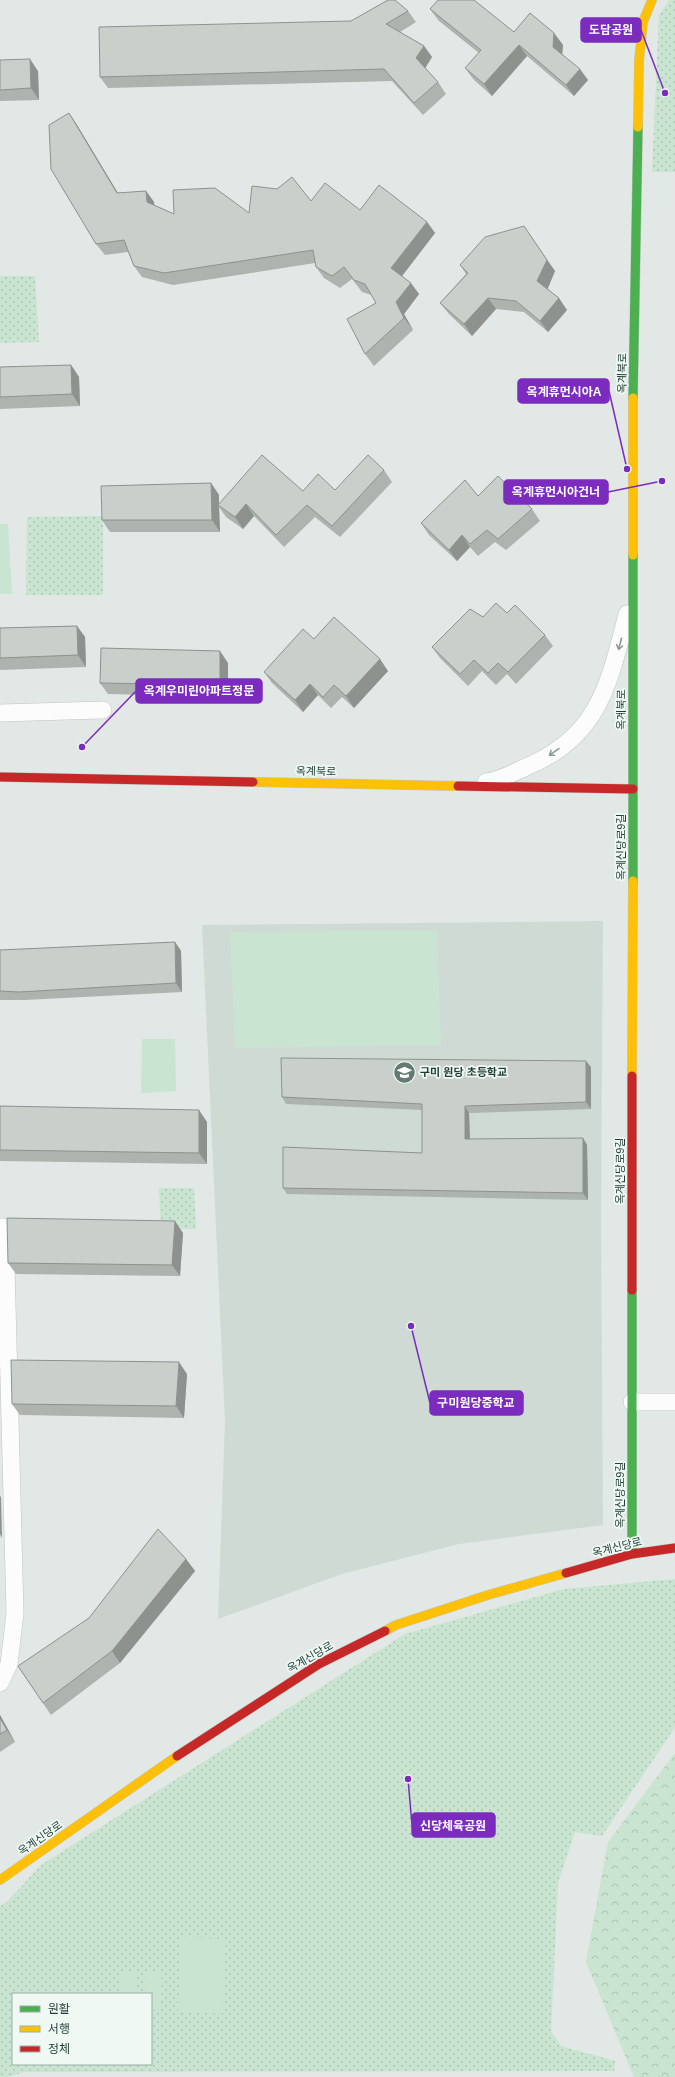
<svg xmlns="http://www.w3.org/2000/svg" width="675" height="2077" font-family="Arial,'Noto Sans KR',sans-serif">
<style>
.built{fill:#cfdad5}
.forest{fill:url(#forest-crowns)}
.park{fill:url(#park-dots);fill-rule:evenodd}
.pitch{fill:#c9e4d0}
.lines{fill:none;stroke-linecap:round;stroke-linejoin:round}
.street-casing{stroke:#bfc5c2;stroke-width:18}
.fast-casing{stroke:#bdc6c2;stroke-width:10}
.slow-casing{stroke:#bdc6c2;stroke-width:10}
.jam-casing{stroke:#bdc6c2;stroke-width:10}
.street{stroke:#fbfcfb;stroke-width:17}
.fast{stroke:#4caf50;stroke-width:9}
.slow{stroke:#ffc107;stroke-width:9}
.jam{stroke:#c62828;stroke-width:9}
.wall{fill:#adb3af}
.shaded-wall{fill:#8d928f}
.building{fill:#c9d0cc;stroke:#8d928f}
.oneway{stroke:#8c9c98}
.labels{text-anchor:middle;stroke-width:3.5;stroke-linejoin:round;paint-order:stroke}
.street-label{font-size:11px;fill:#1e3d34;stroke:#eff8f3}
.poi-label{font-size:11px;font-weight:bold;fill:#1e3d34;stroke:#eff8f3;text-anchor:start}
.leader{fill:none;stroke:#7b2cbf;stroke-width:1.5}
.callout-dot{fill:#7b2cbf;stroke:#eff8f3;stroke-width:1.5}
.callout{fill:#7b2cbf;stroke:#7b2cbf;stroke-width:1.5}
.callout-label{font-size:12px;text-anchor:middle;font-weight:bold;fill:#fff}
</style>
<defs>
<pattern id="forest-crowns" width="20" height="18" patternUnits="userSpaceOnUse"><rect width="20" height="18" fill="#c9e4d0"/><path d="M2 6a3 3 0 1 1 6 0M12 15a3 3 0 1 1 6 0" fill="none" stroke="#acc4b3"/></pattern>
<pattern id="park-dots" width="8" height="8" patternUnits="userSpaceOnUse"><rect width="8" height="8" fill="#c9e4d0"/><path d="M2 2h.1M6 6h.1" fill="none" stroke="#acc4b3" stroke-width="1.8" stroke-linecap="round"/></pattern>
</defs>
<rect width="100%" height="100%" fill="#e2e8e5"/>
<path class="built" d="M603,921l-2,297 2,307 -144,19 -117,30 -124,45 7,-198 -23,-496z"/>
<path class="forest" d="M675,1753v324h-41l-48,-115 22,-120z"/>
<g class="park">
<path d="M669,0h6v172h-23l7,-157z"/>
<path d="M0,276h35l4,66 -39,1z"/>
<path d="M103,516v79h-77l1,-78z"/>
<path d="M159,1188h35l2,41h-35z"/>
<path d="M675,1579v148l-73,109 -27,-4 -17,51 -7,148 10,15 54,15 -1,10 -590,1 -15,5h-9v-171l8,-5 33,-36 364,-231 159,-45zM13,1994h138v70h-138z"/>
</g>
<g class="pitch">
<path d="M0,524h8l4,70h-12z"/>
<path d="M437,930l4,115 -206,3 -5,-116z"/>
<path d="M142,1039h33l1,52 -35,2z"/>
<path d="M181,1937l45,2 -4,75 -44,-2z"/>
<path d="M119,1972l16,1v21h-16z"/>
<path d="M146,1972l16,1 -1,37h-10v-16h-6z"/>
</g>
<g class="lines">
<defs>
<g id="street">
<path d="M0,713l103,-3"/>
<path d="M486,782c15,-2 27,-9 40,-15 73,-30 83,-83 101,-153"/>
<path d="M0,1227h5l10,386 -6,51 -9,19"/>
<path d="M632,1402h43"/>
</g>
<g id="fast">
<path d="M633,398l5,-271"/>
<path d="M633,881v-326"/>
<path d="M632,1554v-264"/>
</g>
<g id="slow">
<path d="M638,127l1,-66 4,-39 9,-22"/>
<path d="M633,555v-157"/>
<path d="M253,782l205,4"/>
<path d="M632,1076l1,-195"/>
<path d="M385,1631l11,-6 92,-30 78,-22"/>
<path d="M0,1880l177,-124"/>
</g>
<g id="jam">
<path d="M0,777l253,5"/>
<path d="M458,786l175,3"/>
<path d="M632,1290v-214"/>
<path d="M566,1573l66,-19 43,-6"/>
<path d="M177,1756l142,-92 66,-33"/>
</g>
</defs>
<use href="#street" class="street-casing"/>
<use href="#fast" class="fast-casing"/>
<use href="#slow" class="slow-casing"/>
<use href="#jam" class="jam-casing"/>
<use href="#street" class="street"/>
<use href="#fast" class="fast"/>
<use href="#slow" class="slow"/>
<use href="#jam" class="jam"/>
</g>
<g class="wall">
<path d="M430,9l84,23 40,1 9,12 -1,9 26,26 -14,16 -47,-40 -35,40 -18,-16 -9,-12 14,-15 -40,-32z"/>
<path d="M408,11l8,11 -16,10 24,14 8,11 -7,11 13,14 8,12 -23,21 -31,-34 -284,7 -8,-11 251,-56z"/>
<path d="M0,60l38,11 1,29 -39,1z"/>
<path d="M69,113l8,12 41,68 28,-2 8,11v3l20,9 75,-1 62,-12 116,21 8,11 -33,43 17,18 -15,20 9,16 -39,36 -9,-12 11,-51 -5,-8 -9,-3 -10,-13 -12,9 -16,-10 -8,-11 -1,-4 -142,22 -31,-8 -8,-11 -6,-14 -23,3 -9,-11z"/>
<path d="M524,226l31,45 -8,18 20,21 -19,22 -24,-20 -28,-3 -24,27 -23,-22 -9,-11 26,-29 -6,-9z"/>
<path d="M71,365l8,12 1,29 -80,3v-42z"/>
<path d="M384,470l8,12 -52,55 -25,-20 -31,30 -30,-31 -11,13 -17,-12 -7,-10 1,25h-110l-8,-12 109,-37 8,12v9l84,-13 32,-1z"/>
<path d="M478,496l54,13 8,12 -34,29 -11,-8 -17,14 -8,-9 -13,14 -28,-26 -8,-12z"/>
<path d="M507,613l38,22 8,11 -37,38 -9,-10 -11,11 -14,-14 -14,15 -28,-28 -8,-11 51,-30z"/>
<path d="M77,626l8,11 1,30 -86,3v-42z"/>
<path d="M314,639l74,32 -34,37 -12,-11 -11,11 -13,-13 -15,17 -31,-29 -8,-11z"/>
<path d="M228,663v34l-120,-3 -8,-11z"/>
<path d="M175,942l6,9 1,41 -157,8h-25v-50z"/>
<path d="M591,1067v42l-122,4 1,26 113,-1 4,7 1,55 -301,-6 -4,-6 139,-35v-43l-136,-6 -4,-7z"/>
<path d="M0,1106l207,16v42l-207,-3z"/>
<path d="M183,1233l-3,43 -164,-2 -8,-11z"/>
<path d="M187,1374l-3,44 -164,-3 -8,-11z"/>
<path d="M186,1559l9,12 -75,92 -69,52 -33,-49z"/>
<path d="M0,1715l15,27 -15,10z"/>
</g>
<g class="shaded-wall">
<path d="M554,33l9,12 -1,13 -9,-11z"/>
<path d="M519,45l8,11 -35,40 -8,-12z"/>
<path d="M424,46l8,11 -8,13 -8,-12z"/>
<path d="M30,59l8,12 1,29 -8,-12z"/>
<path d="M580,69l8,11 -14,16 -8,-11z"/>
<path d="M69,113l8,12 48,80 -8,-12z"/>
<path d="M146,191l8,11 1,12 -8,-12z"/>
<path d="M427,222l8,11 -36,47 -8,-12z"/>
<path d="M547,260l8,11 -9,22 -9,-12z"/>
<path d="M411,283l8,11 -15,20 9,16 -9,-12 -8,-16z"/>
<path d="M488,298l8,11 -24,27 -8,-12z"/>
<path d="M559,298l8,12 -19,22 -8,-11z"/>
<path d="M71,365l8,12 1,29 -8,-12z"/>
<path d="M211,483l8,12v11l-1,-1 1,2 1,25 -8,-12z"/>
<path d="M246,504l8,12 -11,13 -8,-12z"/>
<path d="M462,535l8,12 -13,14 -8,-11z"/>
<path d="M77,626l8,11 1,30 -8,-12z"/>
<path d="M220,651l8,12v34l-8,-12z"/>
<path d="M380,659l8,12 -34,37 -8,-12z"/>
<path d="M310,684l8,11 -15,17 -8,-12z"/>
<path d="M175,942l6,9 1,41 -6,-9z"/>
<path d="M586,1061l5,6v42l-5,-7z"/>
<path d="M465,1106l4,7 1,32 -5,-6z"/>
<path d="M199,1110l8,12v42l-8,-11z"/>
<path d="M583,1138l4,7 1,55 -5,-7z"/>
<path d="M175,1221l8,12 -3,43 -8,-11z"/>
<path d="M179,1362l8,12 -3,44 -8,-12z"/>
<path d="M0,1496l1,1 1,41 -2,-4z"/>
<path d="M186,1559l9,12 -75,92 -8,-12z"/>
<path d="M0,1715l15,27 -8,-12 -7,-12z"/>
</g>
<g class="building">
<path d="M388,0h7l13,11 -22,13 38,22 -8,12 22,24 -24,21 -30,-34 -284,8 -1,-50 252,-6z"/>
<path d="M438,0h36l40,32 16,-19 24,20 -1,14 27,22 -14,16 -47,-40 -35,39 -19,-16 16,-18 -51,-41z"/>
<path d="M30,59l1,29 -31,2v-30z"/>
<path d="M69,113l48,80 29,-2 1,11 27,12 -1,-24 42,-2 34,25 3,-27 25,3 15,-12 19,24 14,-18 35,27 19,-25 48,37 -36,46 20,15 -15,19 8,16 -39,36 -18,-35 29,-16 -11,-19 -11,-4 -10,-13 -12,9 -16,-9 -3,-17 -149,23 -30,-7 -10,-26 -28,4 -45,-75 -2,-44z"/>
<path d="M524,226l23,34 -10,21 22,17 -19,23 -24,-20 -28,-3 -24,26 -24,-21 28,-30 -8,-8 25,-28z"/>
<path d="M71,365l1,29 -72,3v-30z"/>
<path d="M262,455l41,36 15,-17 17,16 33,-35 16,15 -52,56 -25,-21 -31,30 -30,-31 -11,13 -17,-12z"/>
<path d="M498,476l34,33 -34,30 -11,-9 -17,14 -8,-9 -13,15 -28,-27 44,-43 13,16z"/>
<path d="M211,483l1,37h-110l-1,-34z"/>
<path d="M496,603l11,10 8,-8 30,30 -37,37 -10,-9 -10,10 -14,-13 -14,14 -28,-27 38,-38 13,8z"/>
<path d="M334,617l46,42 -34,37 -12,-11 -11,12 -13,-13 -15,16 -31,-28 39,-43 11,10z"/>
<path d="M77,626l1,29 -78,3v-30z"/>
<path d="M101,648l119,3v34l-120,-2z"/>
<path d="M175,942l1,41 -157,9 -19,-1v-41z"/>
<path d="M281,1058l305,3v41l-121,4v33l118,-1v55l-300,-5v-41l139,6v-49l-140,-7z"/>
<path d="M0,1106l199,4v43l-199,-3z"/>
<path d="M7,1218l168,3 -3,44 -164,-2z"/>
<path d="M11,1360l168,2 -3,44 -164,-2z"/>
<path d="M158,1529l28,30 -74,92 -69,52 -25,-37 71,-48z"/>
<path d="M0,1718l7,12 -7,4z"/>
</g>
<defs><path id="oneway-shaft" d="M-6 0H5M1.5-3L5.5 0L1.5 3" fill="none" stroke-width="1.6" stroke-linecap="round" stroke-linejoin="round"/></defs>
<g class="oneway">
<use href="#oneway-shaft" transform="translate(620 644) rotate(105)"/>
<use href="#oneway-shaft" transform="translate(554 752) rotate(145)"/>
</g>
<defs>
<symbol id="school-disc" viewBox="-11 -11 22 22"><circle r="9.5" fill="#637972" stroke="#eff8f3"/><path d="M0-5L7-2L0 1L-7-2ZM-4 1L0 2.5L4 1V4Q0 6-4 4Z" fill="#fff"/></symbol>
</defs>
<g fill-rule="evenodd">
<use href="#school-disc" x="392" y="1060" width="25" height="25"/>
</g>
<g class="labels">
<g class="street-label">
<text transform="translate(622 373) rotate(-89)" y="4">옥계북로</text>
<text transform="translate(621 710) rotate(-90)" y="4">옥계북로</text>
<text transform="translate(316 771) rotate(1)" y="4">옥계북로</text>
<text transform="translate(621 847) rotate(-90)" y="4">옥계신당로9길</text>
<text transform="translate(620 1171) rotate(-90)" y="4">옥계신당로9길</text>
<text transform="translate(620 1495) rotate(-90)" y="4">옥계신당로9길</text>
<text transform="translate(617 1547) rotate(-14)" y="4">옥계신당로</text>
<text transform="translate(310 1657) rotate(-30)" y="4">옥계신당로</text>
<text transform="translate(40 1838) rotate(-35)" y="4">옥계신당로</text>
</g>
<g class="poi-label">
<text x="420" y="1076">구미 원당 초등학교</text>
</g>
</g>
<path class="leader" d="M665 93L641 30M627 469L609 391M662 481L608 492M82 747L136 691M411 1326L430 1403M408 1779L412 1825"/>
<g class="callout-dot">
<circle cx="665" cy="93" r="4"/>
<circle cx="627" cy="469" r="4"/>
<circle cx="662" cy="481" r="4"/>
<circle cx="82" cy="747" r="4"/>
<circle cx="411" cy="1326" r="4"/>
<circle cx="408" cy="1779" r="4"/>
</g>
<g class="callout">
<rect x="581" y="18" width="60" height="24" rx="4"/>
<rect x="518" y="379" width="91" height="24" rx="4"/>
<rect x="504" y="480" width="104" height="24" rx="4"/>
<rect x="136" y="679" width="126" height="24" rx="4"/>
<rect x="430" y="1391" width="93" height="24" rx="4"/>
<rect x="412" y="1813" width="83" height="24" rx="4"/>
</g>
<g class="callout-label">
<text x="611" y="34">도담공원</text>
<text x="564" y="396">옥계휴먼시아A</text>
<text x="556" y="496">옥계휴먼시아건너</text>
<text x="199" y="695">옥계우미린아파트정문</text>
<text x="476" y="1407">구미원당중학교</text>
<text x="453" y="1830">신당체육공원</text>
</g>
<rect x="12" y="1993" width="140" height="72" fill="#eff8f3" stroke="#9bada7"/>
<rect x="20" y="2006" width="20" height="6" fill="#4caf50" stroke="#9bada7"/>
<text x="48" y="2013" font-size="12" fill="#1e3d34">원활</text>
<rect x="20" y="2026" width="20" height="6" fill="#ffc107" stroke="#9bada7"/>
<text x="48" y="2033" font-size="12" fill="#1e3d34">서행</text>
<rect x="20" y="2046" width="20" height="6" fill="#c62828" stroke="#9bada7"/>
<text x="48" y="2053" font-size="12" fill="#1e3d34">정체</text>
</svg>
